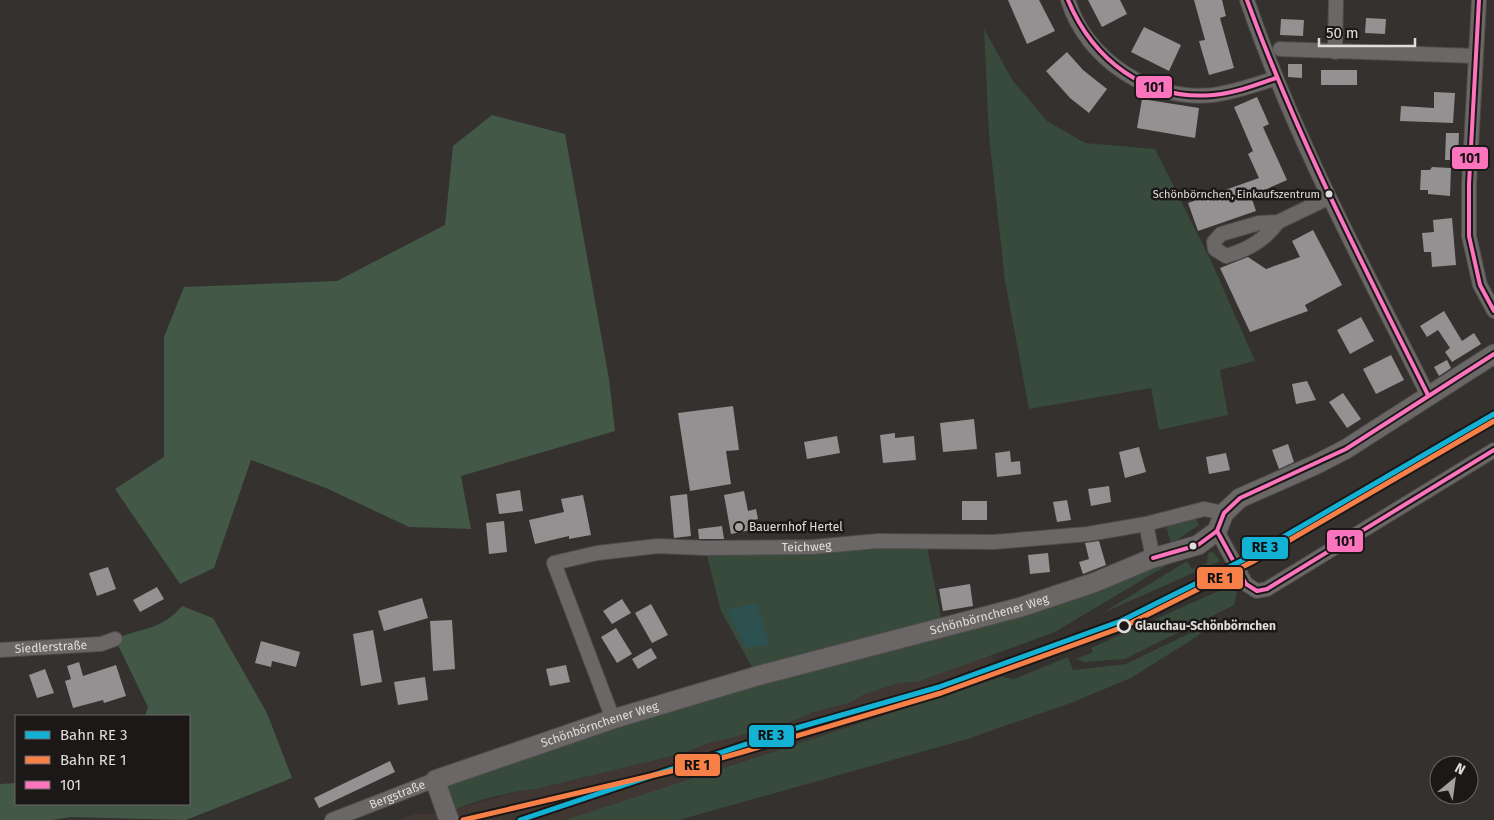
<svg xmlns="http://www.w3.org/2000/svg" width="1494" height="820" font-family="'Fira Sans',sans-serif">
<style>
.built{fill:#413732}
.green{fill:#374a3b}
.forest{fill:#435847}
.water{fill:#2d5050}
.building{fill:#939191}
.lines{fill:none;stroke-linecap:round;stroke-linejoin:round}
.street-casing{stroke:#4f4d4b;stroke-width:16}
.secondary-casing{stroke:#4f4d4b;stroke-width:21}
.street{stroke:#6a6766;stroke-width:14}
.secondary{stroke:#6a6766;stroke-width:19}
.bus-1-casing{stroke:#1b1817;stroke-width:8}
.bus-1{stroke:#fc73be;stroke-width:4}
.rail-1-casing{stroke:#1b1817;stroke-width:9}
.rail-2-casing{stroke:#1b1817;stroke-width:9}
.rail-1{stroke:#13b2d5;stroke-width:5}
.rail-2{stroke:#f78048;stroke-width:5}
.bus-dot{fill:#e0dddc;stroke:#1b1817;stroke-width:2}
.poi-dot{fill:#a4a19f;stroke:#1b1817;stroke-width:2}
.stop-dot{fill:#1b1817;stroke:#e0dddc;stroke-width:2.5}
.labels{text-anchor:middle;stroke-width:5;stroke-linejoin:round;paint-order:stroke}
.bus-label{font-size:11px;fill:#e0dddc;stroke:#1b1817;text-anchor:end}
.poi-label{font-size:12px;fill:#e0dddc;stroke:#1b1817;text-anchor:start}
.street-label{font-size:12px;fill:#e0dddc;stroke:#1b1817}
.stop-label{font-size:12px;font-weight:bold;fill:#e0dddc;stroke:#1b1817;text-anchor:start}
.line-badge{stroke:#1b1817;stroke-width:2}
.pale-badge-label{font-size:14px;text-anchor:middle;font-weight:bold;fill:#111}
</style>
<rect width="100%" height="100%" fill="#34312f"/>
<path class="built" d="M991,654l10,23 -436,143h-167l17,-6h24l81,-23 16,-2 148,-36 22,-9 75,-18 32,-14 36,-9 16,-9 35,-11 17,-1z"/>
<g class="green">
<path d="M984,29l29,52 34,40 38,22 70,6 57,114 43,98 -35,9 8,45 -69,15 -8,-42 -122,21 -24,-128 -16,-146z"/>
<path d="M1195,517l4,8 -28,19 -5,-18z"/>
<path d="M926,542l17,85 -186,49 -36,-65 -16,-63z"/>
<path d="M1213,552l7,9 -119,53 86,-53 5,8 15,-6 1,-10z"/>
<path d="M1179,558l-124,74 -138,50 -17,1 -35,11 -16,9 -36,9 -32,14 -75,18 -22,9 -148,36c-28,3 -56,10 -82,21l-6,-19 1,-7 113,-43z"/>
<path d="M1232,585l5,9 -3,11 -109,54 -40,3 -9,-3 17,-7 -2,-4z"/>
<path d="M1223,617l-30,22 -62,39 -60,25 -104,36 -288,81h-114l436,-143 13,2 54,-22 5,13 53,-6z"/>
</g>
<g class="forest">
<path d="M492,115l73,19 44,245 6,52 -154,45 10,53 -62,-2 -83,-39 -75,-28 -37,108 -34,16 -65,-95 49,-32v-120l20,-50 153,-6 108,-56 8,-79z"/>
<path d="M182,606l31,12 54,95 25,65 -106,42 -115,-3 -19,3h-52v-36l16,-1v21h173v-88h-44l3,-9 -33,-68c27,-12 46,-8 67,-33z"/>
</g>
<path class="water" d="M756,603l13,39 -2,3 -21,3 -18,-35 1,-4z"/>
<g class="building">
<path d="M1008,0h31l16,31 -28,13z"/>
<path d="M1088,0h32l7,14 -25,13z"/>
<path d="M1194,0h28l4,16 -6,2 14,50 -25,7 -10,-34 6,-1z"/>
<path d="M1366,18l20,1 -1,15 -20,-1z"/>
<path d="M1281,19l23,1 -1,16 -23,-1z"/>
<path d="M1144,27l37,18 -12,26 -38,-19z"/>
<path d="M1067,52l16,18 24,19 -18,24 -19,-15 -24,-27z"/>
<path d="M1288,64h14v14l-14,-1z"/>
<rect x="1321" y="70" width="36" height="15"/>
<path d="M1434,92l21,1 -2,30 -53,-2 1,-15 33,2z"/>
<path d="M1257,97l12,27 -6,3 24,53 -36,16 5,15 -58,20 -10,-28 71,-25 -11,-24 5,-3 -19,-44z"/>
<path d="M1142,99l57,9 -4,30 -58,-10z"/>
<path d="M1446,133h13l-1,27h-13z"/>
<path d="M1432,167l19,1 -1,28 -22,-2v-4h-8l1,-20h9z"/>
<path d="M1452,218l4,47 -24,2 -1,-15h-7l-2,-19 12,-1 -1,-12z"/>
<path d="M1313,230l29,55 -37,20 3,6 -58,21 -30,-64 28,-11 18,12 34,-12 -8,-16z"/>
<path d="M1444,311l18,30 12,-8 7,11 -29,18 -7,-10 5,-4 -12,-18 -11,7 -7,-11z"/>
<path d="M1361,317l13,24 -24,13 -13,-24z"/>
<path d="M1391,355l13,25 -28,14 -13,-25z"/>
<path d="M1447,360l4,8 -12,8 -5,-9z"/>
<path d="M1307,381l9,19 -20,4 -4,-20z"/>
<path d="M1343,393l18,26 -14,9 -18,-26z"/>
<path d="M733,406l6,44 -13,1 5,33 -41,7 -12,-78z"/>
<path d="M974,419l3,30 -34,3 -3,-29z"/>
<path d="M895,433v5l19,-2 2,24 -33,3 -3,-28z"/>
<path d="M837,436l3,17 -33,6 -3,-17z"/>
<path d="M1288,444l6,18 -15,7 -7,-19z"/>
<path d="M1139,447l7,25 -21,6 -6,-26z"/>
<path d="M1010,451l1,11 9,-1 1,13 -24,3 -2,-24z"/>
<path d="M1226,453l4,17 -21,4 -3,-17z"/>
<path d="M1109,486l2,16 -20,4 -3,-17z"/>
<path d="M520,490l3,21 -24,3 -3,-20z"/>
<path d="M744,491l4,20 8,-2 2,10 -8,2 1,9 -20,4 -7,-39z"/>
<path d="M687,494l4,42 -17,2 -4,-42z"/>
<path d="M583,495l8,40 -22,4v-3l-34,8 -6,-24 35,-8 -3,-13z"/>
<path d="M1067,500l4,20 -14,2 -4,-20z"/>
<rect x="962" y="501" width="25" height="19"/>
<path d="M504,521l3,31 -18,2 -3,-31z"/>
<path d="M722,526l2,13h-25l-1,-10z"/>
<path d="M1099,541l7,24 -23,9 -4,-12 10,-3 -4,-16z"/>
<path d="M1048,553l2,19 -20,2 -2,-19z"/>
<path d="M108,567l8,22 -19,7 -8,-23z"/>
<path d="M970,584l3,22 -30,5 -4,-22z"/>
<path d="M157,587l7,12 -24,13 -7,-12z"/>
<path d="M422,598l6,20 -44,13 -6,-20z"/>
<path d="M622,599l9,14 -19,11 -9,-13z"/>
<path d="M651,604l17,31 -16,8 -17,-30z"/>
<path d="M452,620l3,49 -22,2 -3,-50z"/>
<path d="M616,628l16,26 -15,9 -16,-26z"/>
<path d="M373,630l9,52 -21,4 -8,-52z"/>
<path d="M261,641l39,11 -4,15 -24,-6 -1,6 -16,-4z"/>
<path d="M651,648l6,10 -19,11 -6,-10z"/>
<path d="M79,662l4,14 33,-11 10,31 -22,7 -1,-3 -30,8 -8,-27 6,-2 -4,-13z"/>
<path d="M566,665l4,17 -20,4 -4,-17z"/>
<path d="M45,669l9,24 -17,5 -8,-23z"/>
<path d="M425,677l3,23 -30,5 -4,-23z"/>
<path d="M390,761l5,11 -76,36 -5,-10z"/>
</g>
<g class="lines">
<defs>
<g id="street">
<path d="M1068,0c18,60 83,102 145,95 22,-3 42,-10 63,-17"/>
<path d="M1247,0c47,138 116,265 181,395"/>
<path d="M1479,0l-10,184v52l11,49 14,26"/>
<path d="M1280,49l195,7"/>
<path d="M1335,52l1,-52"/>
<path d="M1278,222c-13,18 -30,28 -52,34l-11,-7 -1,-7 7,-8 38,-11 19,-1 50,-24"/>
<path d="M1146,524l7,34"/>
<path d="M1217,531l29,53 11,7 10,-2 227,-139"/>
<path id="s1" d="M0,650l101,-6 14,-5"/>
<path id="s2" d="M613,719l-59,-156 43,-10 61,-7 47,2 107,-1 66,-6 116,1 94,-8 58,-10 58,-15 20,4"/>
<path id="s3" d="M332,820l103,-40"/>
</g>
<g id="secondary">
<path id="s4" d="M449,820l-14,-40 178,-61 144,-43 264,-69 72,-24 60,-25 45,-13 19,-14 7,-18 16,-15 75,-33 31,-16 148,-95"/>
</g>
</defs>
<use href="#street" class="street-casing"/>
<use href="#secondary" class="secondary-casing"/>
<use href="#street" class="street"/>
<use href="#secondary" class="secondary"/>
<defs>
<g id="bus-1">
<path d="M1068,0c25,60 78,101 145,95 22,-2 43,-10 63,-17"/>
<path d="M1247,0c50,137 116,265 181,395"/>
<path d="M1479,0l-10,184v52l11,49 14,26"/>
<path d="M1217,531l29,53 11,7 10,-2 227,-139"/>
<path d="M1153,558l45,-13 19,-14 7,-18 16,-15 106,-49 148,-95"/>
</g>
</defs>
<use href="#bus-1" class="bus-1-casing"/>
<use href="#bus-1" class="bus-1"/>
<defs>
<path id="rail-1" d="M520,820l259,-87 160,-46 182,-66 128,-64 245,-143"/>
<path id="rail-2" d="M463,820l234,-55 49,-14 195,-58 182,-66 129,-65 242,-141"/>
</defs>
<use href="#rail-1" class="rail-1-casing"/>
<use href="#rail-2" class="rail-2-casing"/>
<use href="#rail-1" class="rail-1"/>
<use href="#rail-2" class="rail-2"/>
</g>
<g class="bus-dot">
<circle cx="1329" cy="194" r="4.5"/>
<circle cx="1193" cy="546" r="4.5"/>
</g>
<circle class="poi-dot" cx="739" cy="527" r="5"/>
<circle class="stop-dot" cx="1124" cy="626" r="6"/>
<g class="labels">
<g class="bus-label">
<text x="1320" y="198">Schönbörnchen, Einkaufszentrum</text>
</g>
<g class="poi-label">
<text x="749" y="531">Bauernhof Hertel</text>
</g>
<g class="street-label">
<text dy="4" stroke="none"><textPath href="#s2" startOffset="421">Teichweg</textPath></text>
<text dy="4" stroke="none"><textPath href="#s4" startOffset="621">Schönbörnchener Weg</textPath></text>
<text dy="4" stroke="none"><textPath href="#s1" startOffset="51">Siedlerstraße</textPath></text>
<text dy="4" stroke="none"><textPath href="#s4" startOffset="216">Schönbörnchener Weg</textPath></text>
<text dy="4" stroke="none"><textPath href="#s3" startOffset="70">Bergstraße</textPath></text>
</g>
<g class="stop-label">
<text x="1135" y="630">Glauchau-Schönbörnchen</text>
</g>
</g>
<g class="line-badge">
<rect x="1135" y="75" width="38" height="24" rx="5" fill="#fc73be"/>
<rect x="1451" y="146" width="38" height="24" rx="5" fill="#fc73be"/>
<rect x="1326" y="529" width="38" height="24" rx="5" fill="#fc73be"/>
<rect x="1241" y="536" width="48" height="24" rx="5" fill="#13b2d5"/>
<rect x="1196" y="566" width="48" height="24" rx="5" fill="#f78048"/>
<rect x="748" y="724" width="47" height="24" rx="5" fill="#13b2d5"/>
<rect x="674" y="753" width="47" height="24" rx="5" fill="#f78048"/>
</g>
<g class="pale-badge-label">
<text x="1154" y="92">101</text>
<text x="1470" y="163">101</text>
<text x="1345" y="546">101</text>
<text x="1265" y="552">RE 3</text>
<text x="1220" y="583">RE 1</text>
<text x="771" y="740">RE 3</text>
<text x="697" y="770">RE 1</text>
</g>
<rect x="15" y="715" width="175" height="90" fill="#1b1817" stroke="#6a6766"/>
<rect x="25" y="731" width="25" height="8" fill="#13b2d5" stroke="#6a6766"/>
<text x="60" y="740" font-size="15" fill="#e0dddc">Bahn RE 3</text>
<rect x="25" y="756" width="25" height="8" fill="#f78048" stroke="#6a6766"/>
<text x="60" y="765" font-size="15" fill="#e0dddc">Bahn RE 1</text>
<rect x="25" y="781" width="25" height="8" fill="#fc73be" stroke="#6a6766"/>
<text x="60" y="790" font-size="15" fill="#e0dddc">101</text>
<g transform="translate(1454 780) rotate(29)"><circle r="24" fill="#1b1817" stroke="#6a6766"/>
<path d="M0-4L9 19L0 12L-9 19Z" fill="#a4a19f"/>
<text y="-8" font-size="14" font-weight="bold" text-anchor="middle" fill="#e0dddc">N</text>
</g>
<path d="M1319 38v8h96v-8" fill="none" stroke="#e0dddc" stroke-width="2.5"/>
<text x="1326" y="38" font-size="15" fill="#e0dddc" stroke="#1b1817" stroke-width="4" paint-order="stroke">50 m</text>
</svg>
